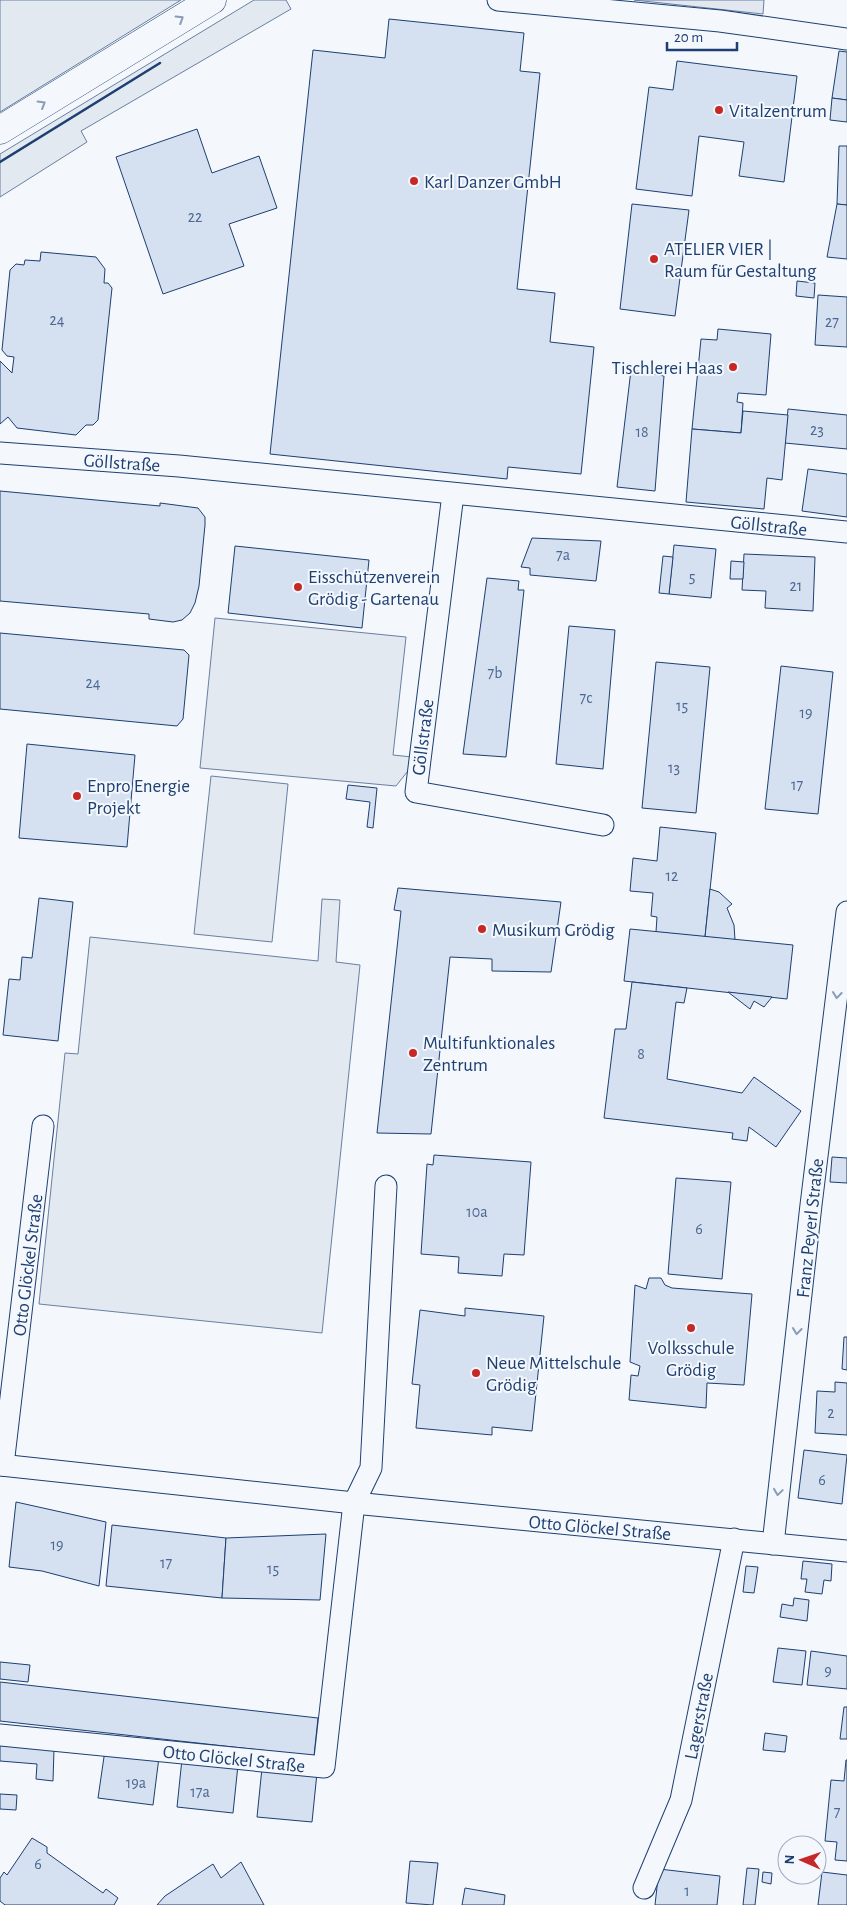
<svg xmlns="http://www.w3.org/2000/svg" width="847" height="1905" font-family="'Alegreya Sans',sans-serif">
<style>
.green{fill:#e3e9f0;stroke:#687fa3}
.parking{fill:#e3e8f0;stroke:#687fa3}
.building{fill:#d5e0f0;stroke:#1d3f73}
.lines{fill:none;stroke-linecap:round;stroke-linejoin:round}
.street-casing{stroke:#1d3f73;stroke-width:23}
.highway-casing{stroke:#1d3f73;stroke-width:29}
.street{stroke:#f4f7fb;stroke-width:21}
.highway{stroke:#f4f7fb;stroke-width:28}
.wall{stroke:#1d3f73;stroke-width:2.5}
.oneway{stroke:#889bb7}
.poi-dot{fill:#c62828;stroke:#f4f7fb;stroke-width:2}
.labels{text-anchor:middle;stroke-width:4;stroke-linejoin:round;paint-order:stroke}
.number-label{font-size:16px;fill:#4b6792}
.poi-label{font-size:19px;fill:#1d3f73;stroke:#f4f7fb;text-anchor:start}
.street-label{font-size:19px;fill:#1d3f73;stroke:#f4f7fb}
</style>
<rect width="100%" height="100%" fill="#f4f7fb"/>
<g class="green">
<path d="M0,0h181l-181,112z"/>
<path d="M254,0h32l5,9 -210,122 6,11 -87,55v-43z"/>
<path d="M215,618l191,19 -13,118 19,2 -1,10 -15,19 -196,-18z"/>
<path d="M211,776l77,8 -16,158 -78,-8z"/>
<path d="M322,899l18,1 -4,62 24,3 -38,368 -283,-29 26,-251 13,1 12,-117 228,24z"/>
</g>
<path class="parking" d="M634,0h130l-1,14z"/>
<g class="building">
<path d="M389,19l135,14 -4,38 20,2 -23,216 38,4 -5,49 44,5 -13,127 -73,-7 -1,12 -237,-25 43,-404 72,8z"/>
<path d="M839,51l8,1v48l-15,-2z"/>
<path d="M677,61l120,15 -13,106 -45,-6 5,-34 -45,-6 -7,60 -56,-7 13,-102 24,3z"/>
<path d="M832,98l15,2v22l-17,-2z"/>
<path d="M197,129l15,44 47,-17 18,52 -48,16 15,42 -81,28 -47,-137z"/>
<path d="M839,146h8v59l-10,-1z"/>
<path d="M632,204l57,6 -14,106 -55,-7z"/>
<path d="M837,204l10,1v54l-20,-2z"/>
<path d="M41,252l55,5 9,12 -1,14h4l4,5 -14,132 -5,5h-7l-10,10 -59,-7 -9,-11 -8,7v-63l12,12 2,-16 -7,-1 -5,-6 8,-80 6,-6 8,1 1,-5 15,1z"/>
<path d="M797,281l18,2 -1,15 -18,-2z"/>
<path d="M818,295l29,2v50l-32,-2z"/>
<path d="M718,329l53,5 -5,61 -28,-2 -1,9 6,1 -2,30 -49,-4 9,-90 16,1z"/>
<path d="M631,370l33,6 -9,115 -38,-4z"/>
<path d="M788,409l59,6v34l-62,-6z"/>
<path d="M743,411l45,4 -6,65 -15,-2 -3,31 -78,-7 6,-73 49,4z"/>
<path d="M808,469l39,5v43l-45,-6z"/>
<path d="M0,491l160,15v-3l38,5 7,9v8l-6,61 -4,17 -5,10 -8,7 -9,2 -24,-3v-5l-149,-13z"/>
<path d="M532,538l69,3 -5,40 -66,-6v-7l-9,-1z"/>
<path d="M674,545l42,4 -5,49 -42,-4z"/>
<path d="M235,546l134,14 -7,68 -134,-15z"/>
<path d="M744,554l71,3 -2,54 -48,-3 1,-17 -24,-1z"/>
<path d="M663,556l10,1 -4,37 -10,-1z"/>
<path d="M731,561l13,1 -1,17h-13z"/>
<path d="M487,578l32,3 -1,9h6l-18,167 -43,-3z"/>
<path d="M569,626l46,4 -12,139 -47,-5z"/>
<path d="M0,633l184,17 5,5 -6,64 -6,7 -177,-17z"/>
<path d="M656,662l54,5 -14,146 -54,-5z"/>
<path d="M781,666l52,6 -15,142 -53,-5z"/>
<path d="M27,744l108,11 -8,92 -108,-9z"/>
<path d="M348,785l29,3 -4,40 -6,-1 3,-25 -24,-3z"/>
<path d="M660,827l56,6 -11,104 -49,-5 1,-15 -6,-1 2,-23 -23,-2 3,-33 24,3z"/>
<path d="M398,888l163,14 -10,70 -59,-1v-12l-42,-2 -19,177 -54,-1 24,-222 -7,-1z"/>
<path d="M710,889l9,3 13,12 -5,4 7,17 1,15 -30,-3z"/>
<path d="M39,898l34,4 -15,139 -55,-6 6,-56 11,1 2,-23 10,1z"/>
<path d="M630,929l163,16 -6,54 -163,-18z"/>
<path d="M632,982l55,6 -3,15 -8,-1 -9,77 75,14 12,-16 47,34 -25,36 -27,-20 -2,14 -15,-2 1,-6 -129,-15 11,-89h11z"/>
<path d="M728,992l44,5 -8,10 -10,-6 -4,8z"/>
<path d="M434,1155l97,7 -7,93 -20,-1 -2,22 -44,-3 1,-16 -38,-3 6,-90 6,1z"/>
<path d="M832,1157l15,1v25l-17,-1z"/>
<path d="M676,1178l55,4 -9,97 -54,-5z"/>
<path d="M649,1278h12l4,7 7,3 80,6 -8,91 -37,-2 -1,25 -77,-8 2,-25 7,1 2,-10 -10,-4 5,-77 11,4z"/>
<path d="M465,1308l79,8 -12,115 -40,-4v8l-76,-7 4,-43 -8,-1 8,-74 45,6z"/>
<path d="M844,1337h3v33l-5,-1z"/>
<path d="M835,1382l12,1v52l-32,-2 2,-42 18,1z"/>
<path d="M804,1450l43,5 -5,49 -44,-6z"/>
<path d="M16,1502l90,20 -7,64 -57,-15 -33,-4z"/>
<path d="M112,1525l114,13 -4,60 -116,-12z"/>
<path d="M326,1534l-6,66 -98,-2 4,-60z"/>
<path d="M803,1561l29,3 -1,17 -7,-1 -2,14 -17,-2 2,-13h-6z"/>
<path d="M746,1566l12,1 -4,26 -11,-1z"/>
<path d="M794,1598l15,2 -2,21 -27,-4 2,-13 11,2z"/>
<path d="M778,1648l28,3 -4,34 -29,-3z"/>
<path d="M811,1651l36,5v33l-40,-4z"/>
<path d="M0,1662l30,3 -2,17 -28,-3z"/>
<path d="M0,1682l318,36 -4,38 -314,-35z"/>
<path d="M844,1707h3v32h-7z"/>
<path d="M765,1733l22,3 -2,16 -22,-2z"/>
<path d="M0,1744l54,5 -1,32 -17,-2 1,-15 -37,-3z"/>
<path d="M105,1750l54,7 -6,48 -55,-7z"/>
<path d="M182,1759l56,6 -5,48 -56,-6z"/>
<path d="M846,1760h1v101l-12,-1 2,-18 -12,-1 6,-61 13,1z"/>
<path d="M262,1768l55,5 -5,49 -55,-5z"/>
<path d="M0,1794l17,1 -1,15 -16,-1z"/>
<path d="M32,1838l15,9v6l56,40 3,-4 12,9 -4,7h-109l-5,-4v-23l4,-6 3,3z"/>
<path d="M410,1861l28,2 -5,42 -27,-2z"/>
<path d="M241,1862l23,43h-107l8,-9 48,-32 8,14z"/>
<path d="M747,1868l12,1 -4,36h-12z"/>
<path d="M659,1869l61,7 -3,29h-62z"/>
<path d="M763,1872l9,1 -1,11 -9,-2z"/>
<path d="M822,1872l25,3v30h-29z"/>
<path d="M465,1888l40,7 -1,10h-42z"/>
</g>
<g class="lines">
<defs>
<g id="street">
<path d="M498,0l222,21 127,18"/>
<path d="M0,453l179,13 668,66"/>
<path d="M453,494l-37,298 187,33"/>
<path d="M0,1465l354,38 493,48"/>
<path d="M3,1465l40,-339"/>
<path d="M773,1544l38,-339 36,-293"/>
<path d="M0,1735l324,32 30,-264 17,-35 15,-282"/>
<path d="M644,1888l37,-88 53,-261"/>
</g>
<path id="highway" d="M0,130l212,-130"/>
</defs>
<use href="#street" class="street-casing"/>
<use href="#highway" class="highway-casing"/>
<use href="#street" class="street"/>
<use href="#highway" class="highway"/>
<path class="wall" d="M0,162l160,-99"/>
</g>
<defs><path id="oneway-chevron" d="M-2-3.5L2.5 0L-2 3.5" fill="none" stroke-width="1.6" stroke-linecap="round" stroke-linejoin="round" transform="scale(1.25)"/></defs>
<g class="oneway">
<use href="#oneway-chevron" transform="translate(180 19) rotate(-32)"/>
<use href="#oneway-chevron" transform="translate(42 104) rotate(-31)"/>
<use href="#oneway-chevron" transform="translate(837 995) rotate(97)"/>
<use href="#oneway-chevron" transform="translate(797 1331) rotate(96)"/>
<use href="#oneway-chevron" transform="translate(778 1492) rotate(98)"/>
</g>
<g class="poi-dot">
<circle cx="719" cy="110" r="5"/>
<circle cx="414" cy="181" r="5"/>
<circle cx="654" cy="259" r="5"/>
<circle cx="733" cy="367" r="5"/>
<circle cx="298" cy="587" r="5"/>
<circle cx="77" cy="796" r="5"/>
<circle cx="482" cy="929" r="5"/>
<circle cx="413" cy="1053" r="5"/>
<circle cx="691" cy="1328" r="5"/>
<circle cx="476" cy="1373" r="5"/>
</g>
<g class="labels">
<g class="number-label">
<text x="195" y="222">22</text>
<text x="57" y="325">24</text>
<text x="832" y="327">27</text>
<text x="817" y="435">23</text>
<text x="642" y="437">18</text>
<text x="563" y="560">7a</text>
<text x="692" y="582">5</text>
<text x="796" y="591">21</text>
<text x="495" y="678">7b</text>
<text x="93" y="688">24</text>
<text x="586" y="703">7c</text>
<text x="682" y="711">15</text>
<text x="806" y="718">19</text>
<text x="674" y="773">13</text>
<text x="797" y="790">17</text>
<text x="672" y="881">12</text>
<text x="641" y="1059">8</text>
<text x="477" y="1217">10a</text>
<text x="699" y="1234">6</text>
<text x="831" y="1418">2</text>
<text x="822" y="1485">6</text>
<text x="57" y="1550">19</text>
<text x="166" y="1568">17</text>
<text x="273" y="1574">15</text>
<text x="828" y="1676">9</text>
<text x="136" y="1788">19a</text>
<text x="200" y="1797">17a</text>
<text x="837" y="1817">7</text>
<text x="38" y="1869">6</text>
<text x="687" y="1896">1</text>
</g>
<g class="poi-label">
<text x="729" y="117">Vitalzentrum</text>
<text x="424" y="188">Karl Danzer GmbH</text>
<text x="664" y="255">ATELIER VIER |<tspan x="664" dy="22">Raum für Gestaltung</tspan></text>
<text x="723" y="374" text-anchor="end">Tischlerei Haas</text>
<text x="308" y="583">Eisschützenverein<tspan x="308" dy="22">Grödig - Gartenau</tspan></text>
<text x="87" y="792">Enpro Energie<tspan x="87" dy="22">Projekt</tspan></text>
<text x="492" y="936">Musikum Grödig</text>
<text x="423" y="1049">Multifunktionales<tspan x="423" dy="22">Zentrum</tspan></text>
<text x="691" y="1354" text-anchor="middle">Volksschule<tspan x="691" dy="22">Grödig</tspan></text>
<text x="486" y="1369">Neue Mittelschule<tspan x="486" dy="22">Grödig</tspan></text>
</g>
<g class="street-label">
<text transform="translate(122 462) rotate(4)" y="7">Göllstraße</text>
<text transform="translate(769 525) rotate(6)" y="7">Göllstraße</text>
<text transform="translate(422 737) rotate(-83)" y="7">Göllstraße</text>
<text transform="translate(809 1228) rotate(-84)" y="7">Franz Peyerl Straße</text>
<text transform="translate(27 1265) rotate(-83)" y="7">Otto Glöckel Straße</text>
<text transform="translate(600 1527) rotate(5)" y="7">Otto Glöckel Straße</text>
<text transform="translate(698 1716) rotate(-79)" y="7">Lagerstraße</text>
<text transform="translate(234 1758) rotate(6)" y="7">Otto Glöckel Straße</text>
</g>
</g>
<g transform="translate(802 1860) rotate(272)"><circle r="24" fill="#f4f7fb" stroke="#9eadc5"/>
<path d="M0-4L9 19L0 12L-9 19Z" fill="#c62828"/>
<text y="-8" font-size="14" font-weight="bold" text-anchor="middle" fill="#1d3f73">N</text>
</g>
<path d="M667 42v8h70v-8" fill="none" stroke="#1d3f73" stroke-width="2.5"/>
<text x="674" y="42" font-size="15" fill="#1d3f73" stroke="#f4f7fb" stroke-width="4" paint-order="stroke">20 m</text>
</svg>
